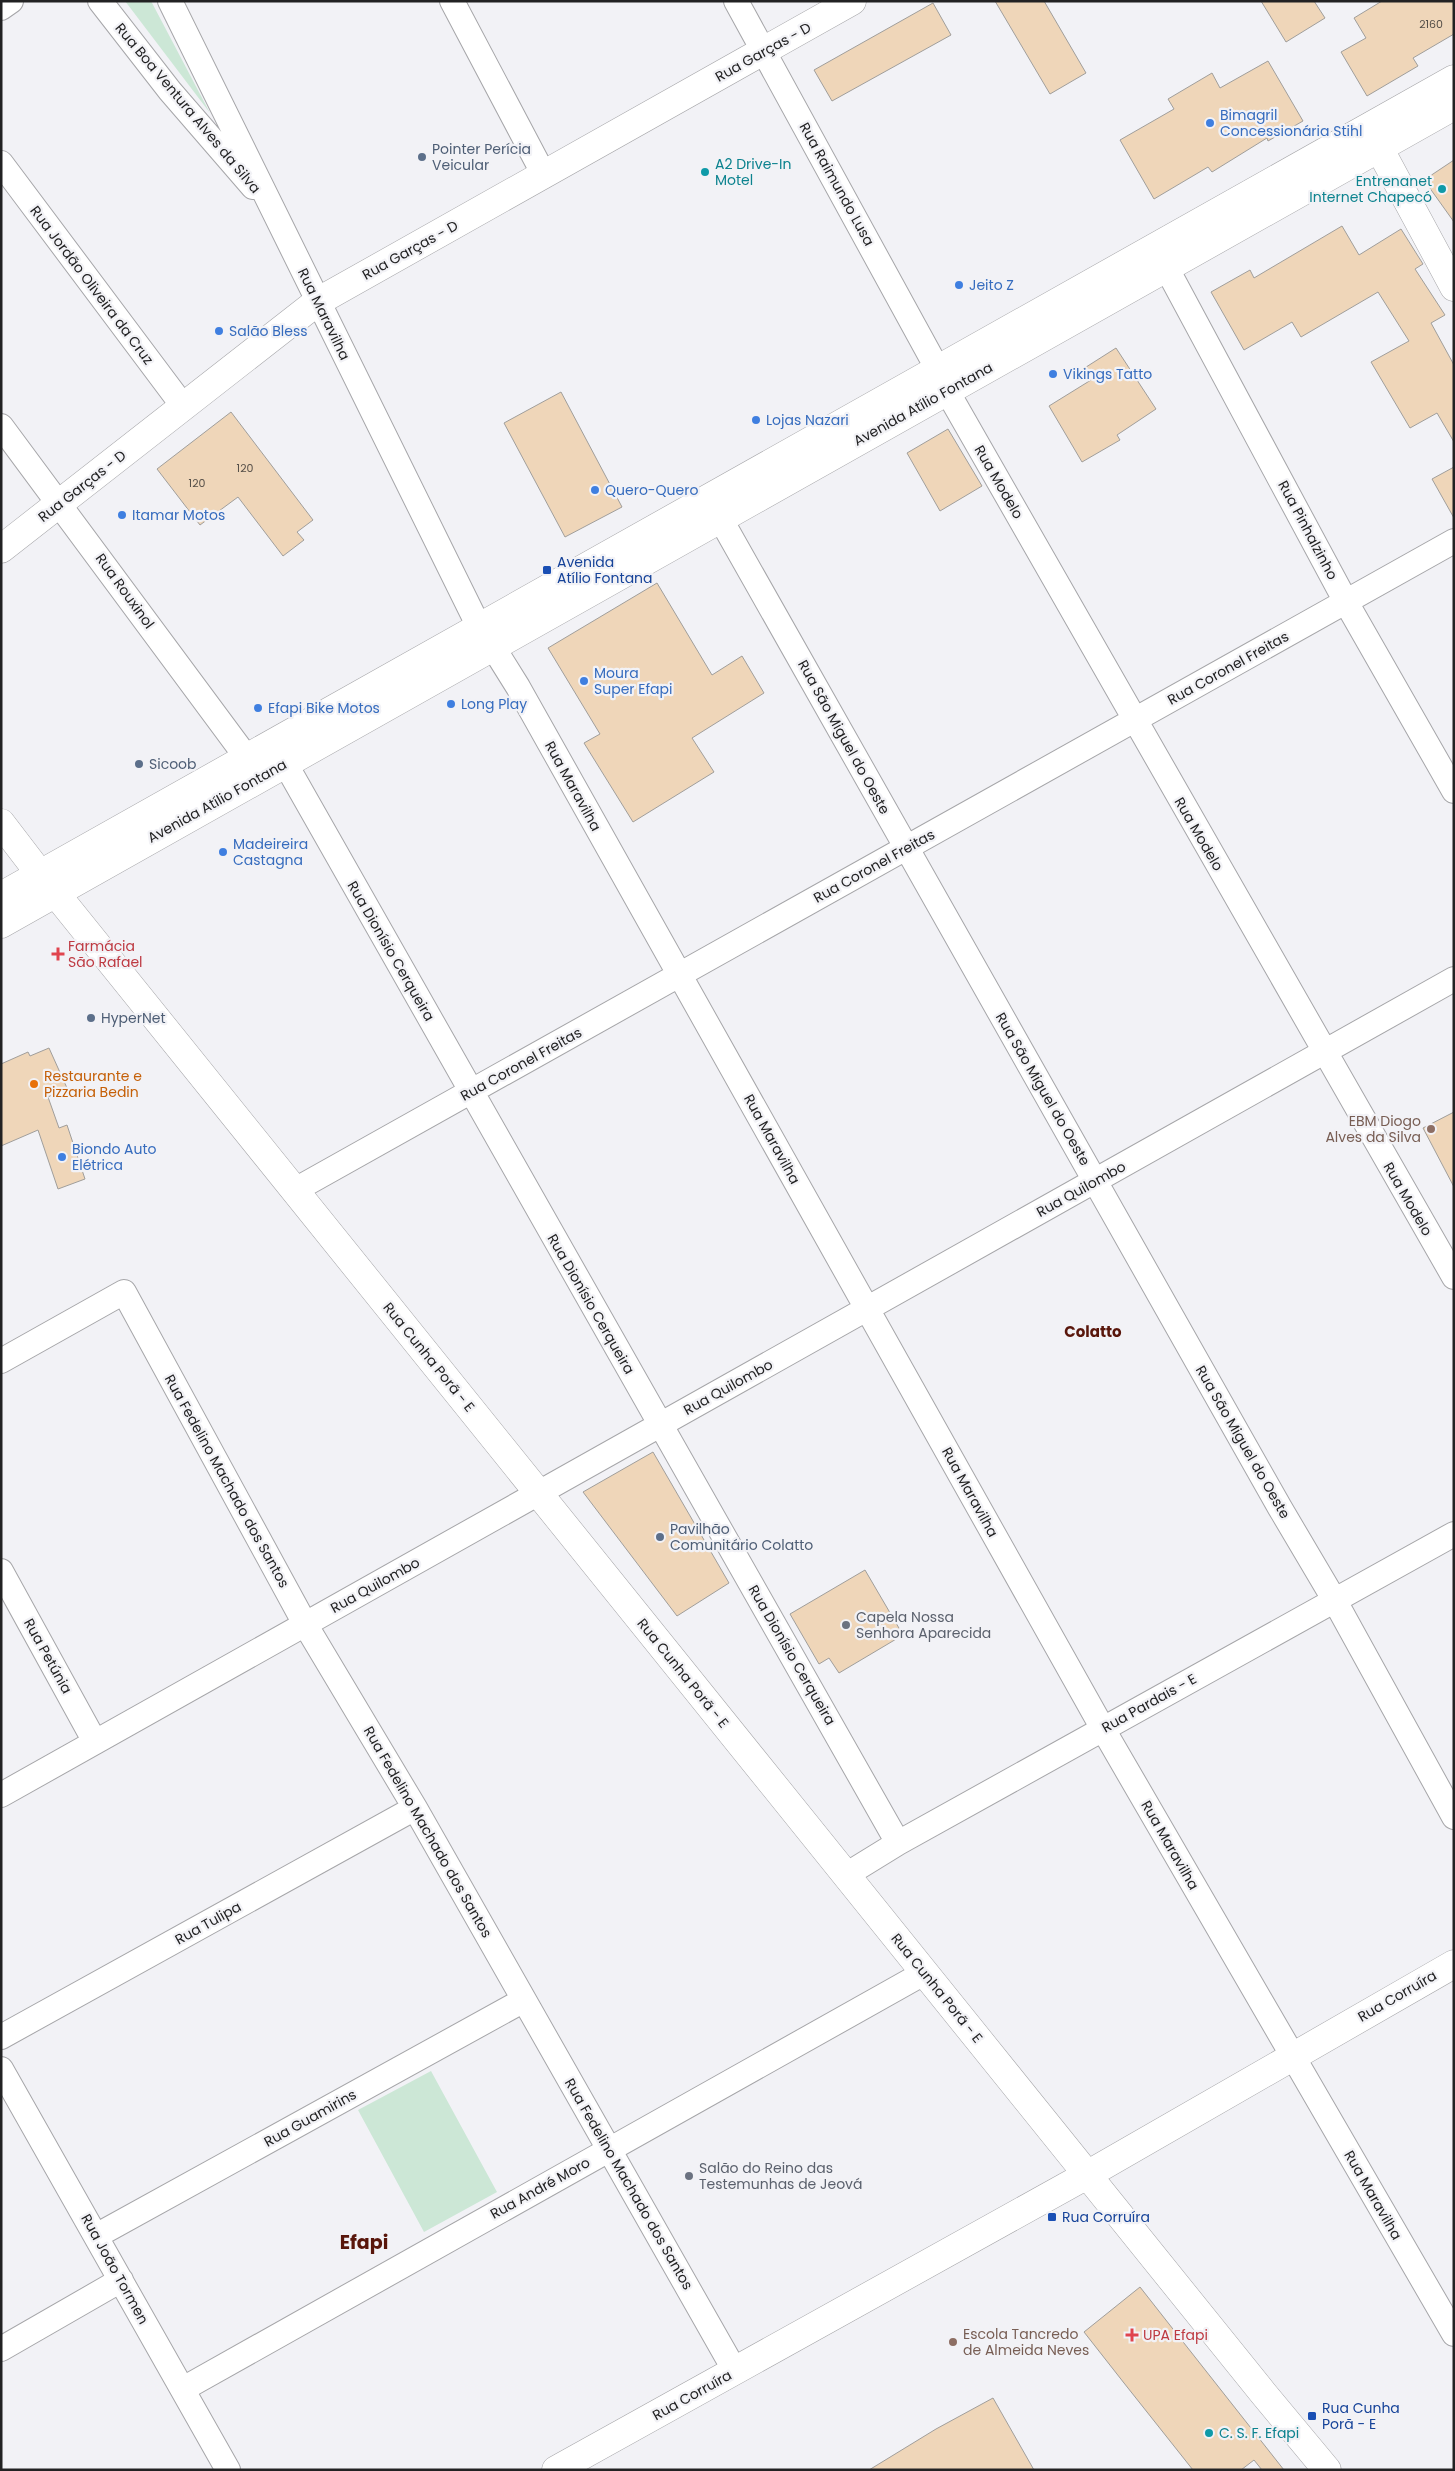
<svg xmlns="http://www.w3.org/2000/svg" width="1455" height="2471" font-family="Poppins,sans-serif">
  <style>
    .green { fill: #cce7d6 }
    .building { fill: #efd6b9; stroke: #a09e9b }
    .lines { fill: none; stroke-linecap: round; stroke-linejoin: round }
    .street-casing { stroke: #a6a6a9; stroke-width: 26 }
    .secondary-casing { stroke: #a6a6a9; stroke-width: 29 }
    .street { stroke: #fff; stroke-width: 24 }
    .secondary { stroke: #fff; stroke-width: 28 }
    .shop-dot { fill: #3f7fe0; stroke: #f2f2f6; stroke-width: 2 }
    .service-dot { fill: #5c6f8a; stroke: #f2f2f6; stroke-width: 2 }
    .culture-dot { fill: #0f9aa8; stroke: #f2f2f6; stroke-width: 2 }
    .transit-dot { fill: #1a4fb4; stroke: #f2f2f6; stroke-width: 2 }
    .health-dot { fill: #e0444e; stroke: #f2f2f6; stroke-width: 2 }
    .food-dot { fill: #e8710a; stroke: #f2f2f6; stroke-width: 2 }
    .education-dot { fill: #8d6e63; stroke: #f2f2f6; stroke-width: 2 }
    .worship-dot { fill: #6b7280; stroke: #f2f2f6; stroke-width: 2 }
    .labels { text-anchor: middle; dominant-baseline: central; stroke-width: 4.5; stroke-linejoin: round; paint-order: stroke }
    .number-label { font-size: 11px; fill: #554f48 }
    .street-label { font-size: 14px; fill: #222223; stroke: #f2f2f6 }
    .shop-label { font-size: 14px; fill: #366cbe; stroke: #f2f2f6; text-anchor: start }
    .service-label { font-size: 14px; fill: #4e5e75; stroke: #f2f2f6; text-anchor: start }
    .culture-label { font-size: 14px; fill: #0d838f; stroke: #f2f2f6; text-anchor: start }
    .transit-label { font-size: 14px; fill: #164399; stroke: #f2f2f6; text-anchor: start }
    .health-label { font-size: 14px; fill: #be3a42; stroke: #f2f2f6; text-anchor: start }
    .food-label { font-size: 14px; fill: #c56008; stroke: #f2f2f6; text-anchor: start }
    .education-label { font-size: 14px; fill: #785e54; stroke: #f2f2f6; text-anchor: end }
    .worship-label { font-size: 14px; fill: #5b616d; stroke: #f2f2f6; text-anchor: start }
    .neighbourhood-label { font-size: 15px; font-weight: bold; fill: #59160b; stroke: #f2f2f6 }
    .district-label { font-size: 19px; font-weight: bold; fill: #59160b; stroke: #f2f2f6 }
  </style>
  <rect width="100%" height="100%" fill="#f2f2f6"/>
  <path class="green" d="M125 1H151L210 113Z
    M431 2071 497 2192 424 2232 358 2110Z"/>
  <path class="building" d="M995 1H1044L1086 73 1050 94Z
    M1261 1H1314L1325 18 1286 42Z
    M1382 1H1454V34L1413 58 1418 66 1367 96 1341 52 1366 38 1354 18Z
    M933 3 951 35 832 101 814 70Z
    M1268 61 1303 121 1268 141 1267 138 1212 172 1208 167 1154 199 1120 140 1174 109 1168 99 1212 73 1220 88Z
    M1454 160V222L1424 180Z
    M1342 226 1359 255 1401 229 1423 264 1415 269 1445 315 1431 323 1454 365V442L1437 413 1410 428 1371 362 1409 341 1378 292 1301 337 1292 322 1244 350 1211 292 1250 270 1254 278Z
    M1116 348 1156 409 1117 435 1120 440 1082 462 1049 406 1091 380 1083 369Z
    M561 392 622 507 565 537 504 423Z
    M231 412 313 520 297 532 304 540 283 556 238 497 200 525 157 469Z
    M948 429 982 486 940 511 907 453Z
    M1454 467V518L1432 479Z
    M657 583 712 675 742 656 764 693 692 738 714 772 633 822 584 743 600 734 548 648Z
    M49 1048 67 1088 48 1097 59 1128 67 1125 85 1179 58 1189 38 1130 1 1146V1064L28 1052 30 1056Z
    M1454 1112V1187L1423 1128Z
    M653 1452 729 1583 677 1616 583 1492Z
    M865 1570 903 1635 839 1673 829 1658 819 1664 790 1614Z
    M1140 2287 1180 2338 1284 2470H1262L1254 2460 1241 2470H1193L1124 2383 1084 2332Z
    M993 2398 1034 2470H869L936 2429Z"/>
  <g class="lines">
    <g class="street-casing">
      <path id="street" d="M100 1 170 91 253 187
        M170 1 479 627
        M452 1 544 175
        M736 1 937 368
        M1 8 11 1
        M1 163 183 406
        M1166 267 1346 602 1454 791
        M947 391 1454 1277
        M1 426 247 758
        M720 518 1280 1508 1335 1601 1454 1817
        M493 647 518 687 1103 1729 1454 2334
        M285 763 898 1843
        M295 1190 1454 541
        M1 1361 124 1292 305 1624 415 1808 735 2371
        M1 1571 95 1742
        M1 1795 1454 979
        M846 1875 898 1843 1454 1534
        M1 2037 415 1808
        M1 2069 228 2470
        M96 2236 524 2000
        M1 2349 121 2280
        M183 2389 924 1973"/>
    </g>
    <g class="secondary-casing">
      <path id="secondary" d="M1371 133 1454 287
        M1 549 317 302 852 1
        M1 823 40 874 1263 2393 1327 2470
        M1 896 1454 79
        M1 924 1454 106
        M556 2470 1087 2175 1454 1964"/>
    </g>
    <use href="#street" class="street"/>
    <use href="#secondary" class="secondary"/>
  </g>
  <g class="shop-dot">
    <circle cx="1210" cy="123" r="5"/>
    <circle cx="959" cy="285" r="5"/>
    <circle cx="219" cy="331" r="5"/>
    <circle cx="1053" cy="374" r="5"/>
    <circle cx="756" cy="420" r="5"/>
    <circle cx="595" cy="490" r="5"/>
    <circle cx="122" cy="515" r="5"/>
    <circle cx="584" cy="681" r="5"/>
    <circle cx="451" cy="704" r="5"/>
    <circle cx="258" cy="708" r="5"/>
    <circle cx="223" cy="852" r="5"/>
    <circle cx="62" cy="1157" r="5"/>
  </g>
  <g class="service-dot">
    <circle cx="422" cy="157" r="5"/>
    <circle cx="139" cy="764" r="5"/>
    <circle cx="91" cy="1018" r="5"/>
    <circle cx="660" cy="1537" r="5"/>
  </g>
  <g class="culture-dot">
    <circle cx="705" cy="172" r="5"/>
    <circle cx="1442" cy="189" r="5"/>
    <circle cx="1209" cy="2433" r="5"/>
  </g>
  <g class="transit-dot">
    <rect x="542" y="565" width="10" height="10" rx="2.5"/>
    <rect x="1047" y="2212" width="10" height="10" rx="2.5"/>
    <rect x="1307" y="2411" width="10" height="10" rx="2.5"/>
  </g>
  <g class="health-dot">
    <path d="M55.5 946.5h5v5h5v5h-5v5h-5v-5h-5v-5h5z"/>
    <path d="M1129.5 2327.5h5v5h5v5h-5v5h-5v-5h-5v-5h5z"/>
  </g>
  <circle class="food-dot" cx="34" cy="1084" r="5"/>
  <g class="education-dot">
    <circle cx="1431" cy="1129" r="5"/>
    <circle cx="953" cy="2342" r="5"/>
  </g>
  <g class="worship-dot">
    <circle cx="846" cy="1625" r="5"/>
    <circle cx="689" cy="2176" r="5"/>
  </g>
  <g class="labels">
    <g class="number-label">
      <text x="1431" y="24">2160</text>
      <text x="245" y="468">120</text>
      <text x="197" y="483">120</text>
    </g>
    <g class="street-label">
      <text transform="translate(763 52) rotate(-29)">Rua Garças - D</text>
      <text transform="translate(188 108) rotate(50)">Rua Boa Ventura Alves da Silva</text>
      <text transform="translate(837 184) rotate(61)">Rua Raimundo Lusa</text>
      <text transform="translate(410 250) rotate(-29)">Rua Garças - D</text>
      <text transform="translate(92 285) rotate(53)">Rua Jordão Oliveira da Cruz</text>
      <text transform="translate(324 314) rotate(64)">Rua Maravilha</text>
      <text transform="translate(923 404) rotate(-29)">Avenida Atílio Fontana</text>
      <text transform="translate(999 482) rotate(60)">Rua Modelo</text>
      <text transform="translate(82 486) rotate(-38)">Rua Garças - D</text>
      <text transform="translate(1308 530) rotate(62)">Rua Pinhalzinho</text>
      <text transform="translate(125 591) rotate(54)">Rua Rouxinol</text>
      <text transform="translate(1228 668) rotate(-29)">Rua Coronel Freitas</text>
      <text transform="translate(844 737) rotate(61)">Rua São Miguel do Oeste</text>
      <text transform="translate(573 786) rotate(61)">Rua Maravilha</text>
      <text transform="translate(217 801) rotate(-29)">Avenida Atílio Fontana</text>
      <text transform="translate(1199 834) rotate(60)">Rua Modelo</text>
      <text transform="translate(874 866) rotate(-29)">Rua Coronel Freitas</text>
      <text transform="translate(391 951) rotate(60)">Rua Dionísio Cerqueira</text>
      <text transform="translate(521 1064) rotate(-29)">Rua Coronel Freitas</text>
      <text transform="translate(1043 1089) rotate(60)">Rua São Miguel do Oeste</text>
      <text transform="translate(772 1139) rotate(61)">Rua Maravilha</text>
      <text transform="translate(1081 1189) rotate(-29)">Rua Quilombo</text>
      <text transform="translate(1408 1199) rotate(60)">Rua Modelo</text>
      <text transform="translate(591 1304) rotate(60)">Rua Dionísio Cerqueira</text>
      <text transform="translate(429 1357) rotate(51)">Rua Cunha Porã - E</text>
      <text transform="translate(728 1387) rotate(-29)">Rua Quilombo</text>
      <text transform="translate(1243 1442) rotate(60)">Rua São Miguel do Oeste</text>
      <text transform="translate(227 1481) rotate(61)">Rua Fedelino Machado dos Santos</text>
      <text transform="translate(970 1492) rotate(61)">Rua Maravilha</text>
      <text transform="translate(375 1585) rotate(-29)">Rua Quilombo</text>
      <text transform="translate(792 1655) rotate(60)">Rua Dionísio Cerqueira</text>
      <text transform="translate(48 1656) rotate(61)">Rua Petúnia</text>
      <text transform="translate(683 1673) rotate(51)">Rua Cunha Porã - E</text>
      <text transform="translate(1149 1703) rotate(-29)">Rua Pardais - E</text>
      <text transform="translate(428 1832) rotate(60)">Rua Fedelino Machado dos Santos</text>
      <text transform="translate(1170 1845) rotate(60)">Rua Maravilha</text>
      <text transform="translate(208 1923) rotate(-29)">Rua Tulipa</text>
      <text transform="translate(937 1988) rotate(51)">Rua Cunha Porã - E</text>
      <text transform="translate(1397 1996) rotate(-30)">Rua Corruíra</text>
      <text transform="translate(310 2118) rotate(-29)">Rua Guamirins</text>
      <text transform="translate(629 2184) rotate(60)">Rua Fedelino Machado dos Santos</text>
      <text transform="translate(540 2188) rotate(-29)">Rua André Moro</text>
      <text transform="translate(1373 2195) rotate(60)">Rua Maravilha</text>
      <text transform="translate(115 2269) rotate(61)">Rua João Tormen</text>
      <text transform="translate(692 2395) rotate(-29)">Rua Corruíra</text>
    </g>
    <g class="shop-label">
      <text x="1220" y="115">Bimagril<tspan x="1220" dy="16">Concessionária Stihl</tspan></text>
      <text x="969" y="285">Jeito Z</text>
      <text x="229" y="331">Salão Bless</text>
      <text x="1063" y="374">Vikings Tatto</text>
      <text x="766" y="420">Lojas Nazari</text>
      <text x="605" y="490">Quero-Quero</text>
      <text x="132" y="515">Itamar Motos</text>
      <text x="594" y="673">Moura<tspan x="594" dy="16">Super Efapi</tspan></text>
      <text x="461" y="704">Long Play</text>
      <text x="268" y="708">Efapi Bike Motos</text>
      <text x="233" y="844">Madeireira<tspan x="233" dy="16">Castagna</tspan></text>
      <text x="72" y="1149">Biondo Auto<tspan x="72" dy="16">Elétrica</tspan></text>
    </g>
    <g class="service-label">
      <text x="432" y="149">Pointer Perícia<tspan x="432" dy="16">Veicular</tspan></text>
      <text x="149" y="764">Sicoob</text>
      <text x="101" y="1018">HyperNet</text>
      <text x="670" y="1529">Pavilhão<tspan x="670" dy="16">Comunitário Colatto</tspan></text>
    </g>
    <g class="culture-label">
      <text x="715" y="164">A2 Drive-In<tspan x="715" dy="16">Motel</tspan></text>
      <text x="1432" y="181" text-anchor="end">Entrenanet<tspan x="1432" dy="16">Internet Chapecó</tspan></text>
      <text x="1219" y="2433">C. S. F. Efapi</text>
    </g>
    <g class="transit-label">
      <text x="557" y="562">Avenida<tspan x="557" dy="16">Atílio Fontana</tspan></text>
      <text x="1062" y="2217">Rua Corruíra</text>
      <text x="1322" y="2408">Rua Cunha<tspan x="1322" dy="16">Porã - E</tspan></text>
    </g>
    <g class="health-label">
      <text x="68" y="946">Farmácia<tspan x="68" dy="16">São Rafael</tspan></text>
      <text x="1143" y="2335">UPA Efapi</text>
    </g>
    <g class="food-label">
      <text x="44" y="1076">Restaurante e<tspan x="44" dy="16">Pizzaria Bedin</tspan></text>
    </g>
    <g class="education-label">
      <text x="1421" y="1121">EBM Diogo<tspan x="1421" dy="16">Alves da Silva</tspan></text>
      <text x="963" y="2334" text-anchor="start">Escola Tancredo<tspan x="963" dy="16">de Almeida Neves</tspan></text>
    </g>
    <g class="worship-label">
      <text x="856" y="1617">Capela Nossa<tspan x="856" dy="16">Senhora Aparecida</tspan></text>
      <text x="699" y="2168">Salão do Reino das<tspan x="699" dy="16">Testemunhas de Jeová</tspan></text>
    </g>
    <g class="neighbourhood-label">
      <text x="1093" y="1331">Colatto</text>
    </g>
    <g class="district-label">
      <text x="364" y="2242">Efapi</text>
    </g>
  </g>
  <rect width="1455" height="2471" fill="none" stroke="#222223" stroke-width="5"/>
</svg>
